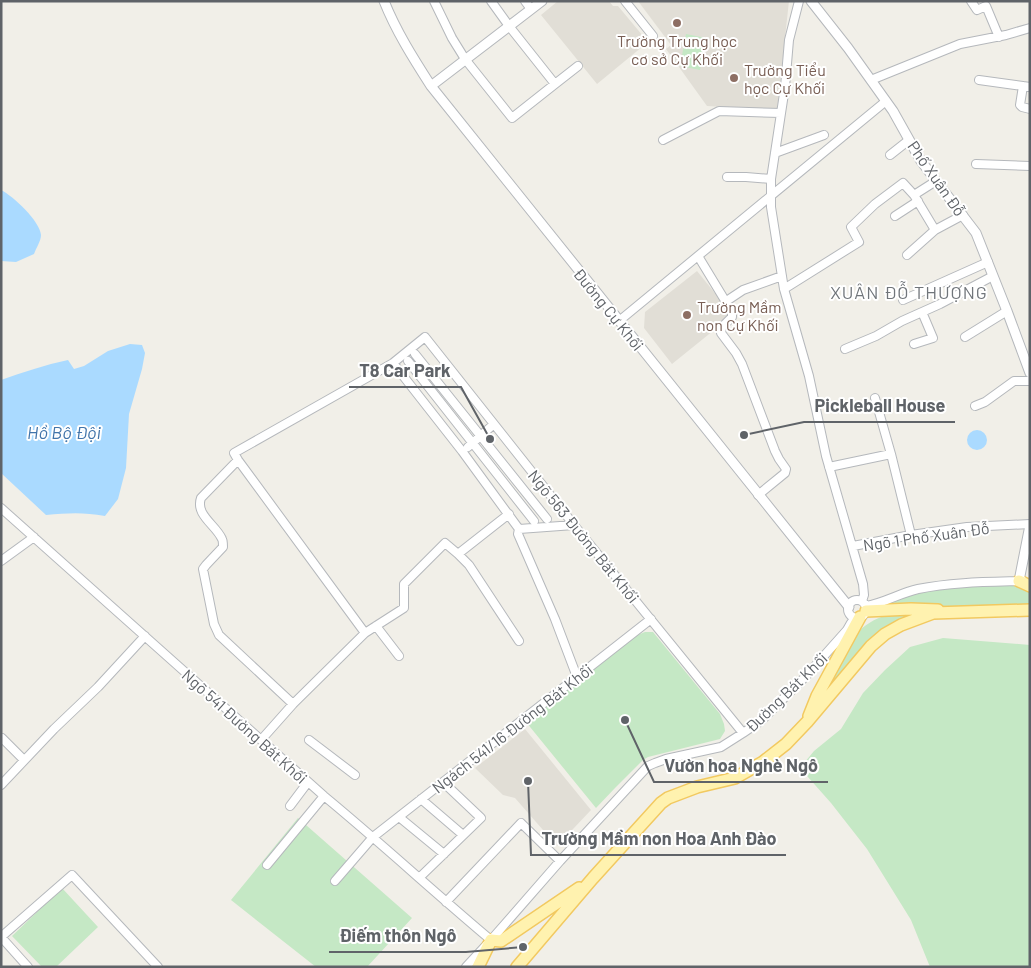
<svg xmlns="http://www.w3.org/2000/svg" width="1031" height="968" font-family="Barlow,sans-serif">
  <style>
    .education { fill: #e1ded6 }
    .green { fill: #c5e8c5 }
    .water { fill: #aadaff }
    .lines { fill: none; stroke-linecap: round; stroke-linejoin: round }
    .minor-casing { stroke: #b5b8bc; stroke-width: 10 }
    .tertiary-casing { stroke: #b5b8bc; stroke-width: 11 }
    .primary-casing { stroke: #f2c960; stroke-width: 14 }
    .minor { stroke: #fff; stroke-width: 8 }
    .tertiary { stroke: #fff; stroke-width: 9 }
    .primary { stroke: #fff2af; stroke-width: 11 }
    .education-dot { fill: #8d6e63; stroke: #fff; stroke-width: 2 }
    .labels { text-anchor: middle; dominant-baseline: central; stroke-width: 4; stroke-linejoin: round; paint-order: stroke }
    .education-label { font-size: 16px; fill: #785e54; stroke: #fff; text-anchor: start }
    .street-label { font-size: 16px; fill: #5f6368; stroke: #fff }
    .neighbourhood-label { font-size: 18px; letter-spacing: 1px; fill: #70757a; stroke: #fff }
    .water-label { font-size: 18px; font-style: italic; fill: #4174aa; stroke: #fff }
    .leader { fill: none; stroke: #5f6368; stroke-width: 2 }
    .callout-dot { fill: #5f6368; stroke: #fff; stroke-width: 2 }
    .callout-label { font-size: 18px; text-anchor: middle; font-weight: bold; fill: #5f6368; stroke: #fff; stroke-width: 4; stroke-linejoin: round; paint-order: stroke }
  </style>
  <rect width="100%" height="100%" fill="#f1efe8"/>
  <path class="education" d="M558 1H609L613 6H618L648 42 597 84 541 15Z
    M638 1H789L777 110 707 106 666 49 671 45Z
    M697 271 727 308 729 318 672 364 644 328 645 312Z
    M525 729 591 810 557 846 515 798 503 795 475 768Z"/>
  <path class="green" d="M686 34 706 38 700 70 680 66Z
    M1012 585 1020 586 1030 591V608L882 607C906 586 979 587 1012 585Z
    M928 612 905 621 820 700 857 633C864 625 875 619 884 616Z
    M645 632H653L720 714 724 724 725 731 720 739 648 757 643 760 615 788 596 808 526 722 635 636Z
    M943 638 1030 645V967H930L911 920 867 849 831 803 800 768 814 751 841 729 863 693 885 670 910 647Z
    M298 818 412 918 367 967H316L231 900Z
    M62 888 98 927 56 967H42L12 936Z"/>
  <path class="water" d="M1 190C13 196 40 221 41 235 41 241 36 248 34 254L16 262 1 261Z
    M130 344 142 345 145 353 142 369 129 414 126 468 118 499 105 516C83 512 68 513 46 515L1 473V380C23 372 45 365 68 360L74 369 84 366 108 351Z
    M967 440a10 10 0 1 1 20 0a10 10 0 1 1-20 0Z"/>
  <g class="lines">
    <g class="minor-casing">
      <path id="minor" d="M434 1 452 38 465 59 512 118 555 84
        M491 1 509 26 555 84 578 66
        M525 1 531 9
        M625 1 653 36
        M799 1 789 40 785 87 771 179V207L784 289 809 376 826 456 863 584 864 595 862 601
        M971 1 977 10 986 6 999 37
        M871 80 960 44 1006 35 1030 28
        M979 80 1030 87
        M1023 86 1020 105 1022 107 1030 109
        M663 140 719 111 781 113
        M775 153 824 135
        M890 155 909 140
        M976 164 1030 166
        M727 177H746L771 179
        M914 195 935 230
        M895 216 918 201
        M907 255 935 230 963 215
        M698 256 732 312V317L722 327 721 333 736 353 742 364 775 451 779 459 786 469 785 473 758 495
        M784 289 859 242 851 227 875 204 903 183 914 195 936 181
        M903 300 988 262
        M725 302 743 290 782 276
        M619 321 886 101
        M965 337 1007 311
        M914 344 933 338 922 312
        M845 349 876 336 902 321 940 304 993 276
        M415 354 547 519
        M408 361 534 521
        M393 363 462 451 519 529
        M875 398 891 454 911 535
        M975 406 985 402 1014 381H1030
        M468 447 494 424
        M238 460 201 498C195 515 216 525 222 539 223 540 223 545 223 547L206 565 203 569 214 624 219 635 293 704
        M829 467 891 454
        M1 508 324 796C381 843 435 893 491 940
        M519 529 518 534 555 619 577 677
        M519 529 574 525
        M853 546 911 535 967 527 1030 524
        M458 554 469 565 519 641
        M1 561 34 537
        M848 609a9 9 0 1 1 18 0a9 9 0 1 1-18 0Z
        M866 606C884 603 900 593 918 589 952 582 988 582 1023 581
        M376 626 399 656
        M365 633 238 460 234 453 393 363 425 337 574 525 743 733
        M2 738 24 760
        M261 740 293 704 365 633 404 608V584L445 543 458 554 509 514
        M309 740 355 775
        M1 785 54 729 98 687 145 636
        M421 799 463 835
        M290 806 308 782
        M399 817 444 854
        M267 865 324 796
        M419 878 481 818 443 782
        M335 881 373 837 651 619
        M446 902 521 823 560 861
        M28 967 1 937 72 875 158 967
        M466 967 491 940 560 861 648 766 655 763 666 759 721 747 743 733 762 720 806 676 847 630 851 623"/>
    </g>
    <g class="tertiary-casing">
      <path id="tertiary" d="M384 1C396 31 413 58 431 86L849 607
        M811 1 848 48 893 111 921 161 976 233 1007 311 1030 373
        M431 86 542 1
        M1019 581 1030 525"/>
    </g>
    <g class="primary-casing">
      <path id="primary" d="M1019 581 1030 586
        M866 611 911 609 938 610
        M809 716 817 696 860 617
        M478 967 491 940 501 941 579 888
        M517 967 593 878 661 803 668 798 697 787 735 778 763 762 786 744 807 722 871 646 885 634 901 625 933 613 1030 610"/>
    </g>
    <use href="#minor" class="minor"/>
    <use href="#tertiary" class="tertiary"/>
    <use href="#primary" class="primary"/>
  </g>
  <g class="education-dot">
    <circle cx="677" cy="23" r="5"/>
    <circle cx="734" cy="78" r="5"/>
    <circle cx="687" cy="315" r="5"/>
  </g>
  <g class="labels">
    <g class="education-label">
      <text x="677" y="40" text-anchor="middle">Trường Trung học<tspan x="677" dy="18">cơ sở Cự Khối</tspan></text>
      <text x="744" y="69">Trường Tiểu<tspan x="744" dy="18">học Cự Khối</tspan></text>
      <text x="697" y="306">Trường Mầm<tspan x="697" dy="18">non Cự Khối</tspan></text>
    </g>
    <g class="street-label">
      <text transform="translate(937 178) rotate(55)">Phố Xuân Đỗ</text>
      <text transform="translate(609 309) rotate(51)">Đường Cự Khối</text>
      <text transform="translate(584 536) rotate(51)">Ngõ 563 Đường Bát Khối</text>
      <text transform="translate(926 536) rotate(-8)">Ngõ 1 Phố Xuân Đỗ</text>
      <text transform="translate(786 692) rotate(-44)">Đường Bát Khối</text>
      <text transform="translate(245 726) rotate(42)">Ngõ 541 Đường Bát Khối</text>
      <text transform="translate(512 728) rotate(-38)">Ngách 541/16 Đường Bát Khối</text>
    </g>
    <g class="neighbourhood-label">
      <text x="909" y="292">XUÂN ĐỖ THƯỢNG</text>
    </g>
    <g class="water-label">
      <text x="64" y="432">Hồ Bộ Đội</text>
    </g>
  </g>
  <path class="leader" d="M490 439L461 387H349M744 435L804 422H955M625 720L654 782H828M528 781L531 855H786M523 947L466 952H329"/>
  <g class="callout-dot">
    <circle cx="490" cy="439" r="5"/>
    <circle cx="744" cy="435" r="5"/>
    <circle cx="625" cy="720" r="5"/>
    <circle cx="528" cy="781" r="5"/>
    <circle cx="523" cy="947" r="5"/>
  </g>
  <g class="callout-label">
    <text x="405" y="377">T8 Car Park</text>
    <text x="880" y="412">Pickleball House</text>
    <text x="741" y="772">Vườn hoa Nghè Ngô</text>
    <text x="659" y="845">Trường Mầm non Hoa Anh Đào</text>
    <text x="398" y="942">Điếm thôn Ngô</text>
  </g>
  <rect width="1031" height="968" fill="none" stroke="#5f6368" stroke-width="5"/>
</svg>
